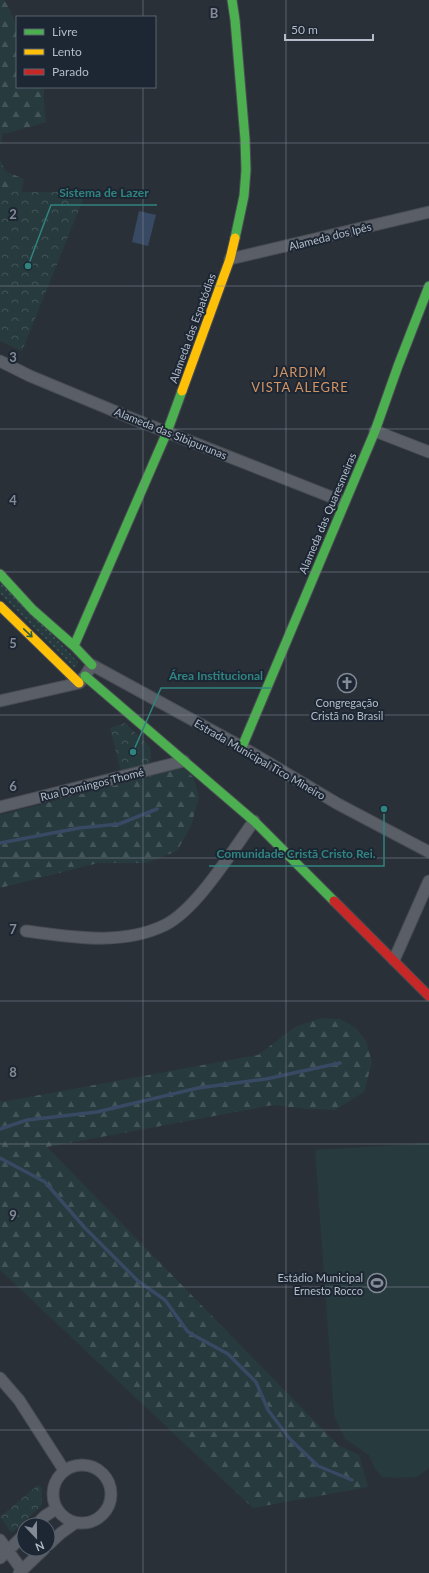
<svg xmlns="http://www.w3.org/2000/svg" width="429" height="1573" font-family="Lato,sans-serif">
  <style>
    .forest { fill: url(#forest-firs) }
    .park { fill: url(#park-crowns) }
    .garden { fill: url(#garden-dots) }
    .pitch { fill: #273a3e }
    .water { fill: #384963 }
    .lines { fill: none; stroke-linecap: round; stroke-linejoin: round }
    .stream { stroke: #384963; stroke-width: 3.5 }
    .street-casing { stroke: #484c53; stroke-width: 13 }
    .fast-casing { stroke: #484c53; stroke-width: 11 }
    .slow-casing { stroke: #484c53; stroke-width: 11 }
    .jam-casing { stroke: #484c53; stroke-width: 11 }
    .street { stroke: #5a5e66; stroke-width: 11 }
    .fast { stroke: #4caf50; stroke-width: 9 }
    .slow { stroke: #ffc107; stroke-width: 9 }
    .jam { stroke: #c62828; stroke-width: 9 }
    .oneway { stroke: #305d3f }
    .grid { fill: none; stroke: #848b96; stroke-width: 1; stroke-opacity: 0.55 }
    .labels { text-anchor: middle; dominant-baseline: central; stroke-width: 4; stroke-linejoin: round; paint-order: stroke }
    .street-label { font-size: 11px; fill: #b4bcc9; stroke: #1d2633 }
    .poi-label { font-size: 11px; fill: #b4bcc9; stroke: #1d2633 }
    .quarter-label { font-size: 13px; letter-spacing: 1px; fill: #d59563; stroke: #1d2633 }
    .grid-label { font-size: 13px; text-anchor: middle; font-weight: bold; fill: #848b96; stroke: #1d2633; stroke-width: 4; stroke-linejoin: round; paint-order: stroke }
    .leader { fill: none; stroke: #308480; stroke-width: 1.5 }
    .callout-dot { fill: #308480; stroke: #1d2633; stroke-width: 1.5 }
    .callout-label { font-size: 12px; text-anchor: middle; font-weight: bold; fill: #308480; stroke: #1d2633; stroke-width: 4; stroke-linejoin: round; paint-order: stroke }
  </style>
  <defs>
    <pattern id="forest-firs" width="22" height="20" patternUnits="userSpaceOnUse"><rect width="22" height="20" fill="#273a3e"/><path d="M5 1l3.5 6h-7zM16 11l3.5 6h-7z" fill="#445559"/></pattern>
    <pattern id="park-crowns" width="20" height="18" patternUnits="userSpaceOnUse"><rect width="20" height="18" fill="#273a3e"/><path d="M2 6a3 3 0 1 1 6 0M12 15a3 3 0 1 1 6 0" fill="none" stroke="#445559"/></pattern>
    <pattern id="garden-dots" width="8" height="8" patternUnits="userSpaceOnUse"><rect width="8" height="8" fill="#273a3e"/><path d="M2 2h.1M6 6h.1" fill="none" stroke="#445559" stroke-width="1.8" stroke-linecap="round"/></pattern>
  </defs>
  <rect width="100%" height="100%" fill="#2a3038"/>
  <path class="forest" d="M0 0H4L10 10 17 27V87H44V106L46 122 9 133H3L0 146Z
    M0 159 5 171 24 179 20 201 0 213Z
    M183 768 194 778 199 797 191 826 177 851 147 863H98L0 888V815Z
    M321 1018 340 1019 356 1028 366 1041 372 1062 364 1092 335 1110 307 1109 273 1105 47 1147 338 1445 359 1455 368 1487 253 1508 0 1270V1101L2 1102 258 1055 295 1027Z"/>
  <path class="park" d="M0 192H86L22 351 0 341Z
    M125 723 150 747 151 756 150 763 143 767 121 772 110 728Z
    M38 1485 42 1488V1505L13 1532 10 1531 0 1517Z"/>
  <path class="garden" d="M0 579 78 662 76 668 73 667 0 594Z"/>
  <path class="pitch" d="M429 1143V1468L417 1477 398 1478 382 1477 375 1469 369 1455 345 1439 334 1415 315 1150Z"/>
  <path class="water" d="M139 211 156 215 148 246 132 242Z"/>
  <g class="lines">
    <path class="stream" d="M0 843 79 828 119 824 157 809
      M0 1129 27 1120 97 1112 198 1088 266 1079 340 1063
      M0 1158 45 1182 85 1228 138 1281 165 1300 188 1332 228 1354 256 1382 268 1410 290 1439 318 1466 352 1480"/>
    <g class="street-casing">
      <path id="street" d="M230 259 429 212
        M0 361 30 376 131 418 344 502
        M375 431 429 452
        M0 701 79 683 85 676 92 665 242 747 338 804 429 852
        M0 807 184 761
        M26 931C72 937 122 946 165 925 197 909 232 851 254 821
        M394 960 429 881
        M0 1378 19 1400 64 1470
        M53 1494a29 29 0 1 1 58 0a29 29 0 1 1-58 0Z
        M36 1525 45 1516 56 1509
        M0 1540 22 1570
        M48 1545 61 1533 75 1523
        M0 1558 24 1535
        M19 1573 44 1549"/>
    </g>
    <g class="fast-casing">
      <path id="fast" d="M232 0 235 20 245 139 246 170 244 196 235 238
        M0 574 33 610 74 646 92 665
        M74 646 167 432 182 391
        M85 676 254 821 334 901
        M242 747 375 431 398 366 429 286"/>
    </g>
    <g class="slow-casing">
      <path id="slow" d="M182 391 230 259 235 238
        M0 606 79 683"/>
    </g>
    <g class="jam-casing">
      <path id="jam" d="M334 901 429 996"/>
    </g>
    <use href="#street" class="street"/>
    <use href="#fast" class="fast"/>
    <use href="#slow" class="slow"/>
    <use href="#jam" class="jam"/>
  </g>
  <defs><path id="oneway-shaft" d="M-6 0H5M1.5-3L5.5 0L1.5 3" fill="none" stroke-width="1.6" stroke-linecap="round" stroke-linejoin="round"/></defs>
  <use class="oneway" href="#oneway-shaft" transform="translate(28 633) rotate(44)"/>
  <path class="grid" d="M143 0V17M286 0V1573M143 87V1573M0 143H429M0 286H429M0 429H429M0 572H429M0 715H429M0 858H429M0 1001H429M0 1144H429M0 1287H429M0 1430H429"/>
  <defs>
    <g id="church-ring" transform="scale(1)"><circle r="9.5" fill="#1d2633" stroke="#848b96" stroke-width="1.5"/><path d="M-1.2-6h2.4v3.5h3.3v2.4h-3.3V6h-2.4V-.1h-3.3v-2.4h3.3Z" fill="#848b96"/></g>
    <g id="stadium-ring" transform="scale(1)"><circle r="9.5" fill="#1d2633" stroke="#848b96" stroke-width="1.5"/><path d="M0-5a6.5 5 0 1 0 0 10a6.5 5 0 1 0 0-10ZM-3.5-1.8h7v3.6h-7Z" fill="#848b96"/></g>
  </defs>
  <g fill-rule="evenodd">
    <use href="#church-ring" x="347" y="683"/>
    <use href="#stadium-ring" x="377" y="1283"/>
  </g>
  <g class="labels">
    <g class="street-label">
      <text transform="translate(330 236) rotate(-14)">Alameda dos Ipês</text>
      <text transform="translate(192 328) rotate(-70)">Alameda das Espatódias</text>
      <text transform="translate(171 433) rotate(22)">Alameda das Sibipurunas</text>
      <text transform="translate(327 513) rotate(-67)">Alameda das Quaresmeiras</text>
      <text transform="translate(260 759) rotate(30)">Estrada Municipal Tico Mineiro</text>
      <text transform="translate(92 784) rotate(-14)">Rua Domingos Thomé</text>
    </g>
    <g class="poi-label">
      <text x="347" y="702">Congregação<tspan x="347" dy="13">Cristã no Brasil</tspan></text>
      <text x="363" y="1277" text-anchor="end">Estádio Municipal<tspan x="363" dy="13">Ernesto Rocco</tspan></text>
    </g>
    <g class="quarter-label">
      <text x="300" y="372">JARDIM<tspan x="300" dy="15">VISTA ALEGRE</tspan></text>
    </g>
  </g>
  <g class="grid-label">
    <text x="214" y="18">B</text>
    <text x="13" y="219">2</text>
    <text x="13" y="362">3</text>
    <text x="13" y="505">4</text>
    <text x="13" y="648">5</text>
    <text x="13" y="791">6</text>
    <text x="13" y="934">7</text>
    <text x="13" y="1077">8</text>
    <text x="13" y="1220">9</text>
  </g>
  <path class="leader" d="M28 266L51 205H157M133 752L161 688H271M384 809L384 866H209"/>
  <g class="callout-dot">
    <circle cx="28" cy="266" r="4"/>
    <circle cx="133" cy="752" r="4"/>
    <circle cx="384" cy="809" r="4"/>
  </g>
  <g class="callout-label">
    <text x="104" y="197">Sistema de Lazer</text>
    <text x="216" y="680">Área Institucional</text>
    <text x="296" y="858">Comunidade Cristã Cristo Rei.</text>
  </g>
  <rect x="16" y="16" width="140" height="72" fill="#1d2633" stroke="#59626f"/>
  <rect x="24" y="29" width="20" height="6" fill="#4caf50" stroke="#59626f"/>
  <text x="52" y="36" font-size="12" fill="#b4bcc9">Livre</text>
  <rect x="24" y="49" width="20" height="6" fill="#ffc107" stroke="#59626f"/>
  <text x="52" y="56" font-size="12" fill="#b4bcc9">Lento</text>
  <rect x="24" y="69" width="20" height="6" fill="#c62828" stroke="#59626f"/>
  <text x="52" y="76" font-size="12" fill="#b4bcc9">Parado</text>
  <g transform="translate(36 1537) rotate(158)"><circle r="19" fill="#1d2633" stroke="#59626f"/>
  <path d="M0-3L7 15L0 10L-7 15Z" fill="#848b96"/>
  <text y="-6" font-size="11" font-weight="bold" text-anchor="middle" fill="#b4bcc9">N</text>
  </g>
  <path d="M285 34v6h88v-6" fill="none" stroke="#b4bcc9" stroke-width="2"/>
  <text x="291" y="34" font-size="12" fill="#b4bcc9" stroke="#1d2633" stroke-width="3" paint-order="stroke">50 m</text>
</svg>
